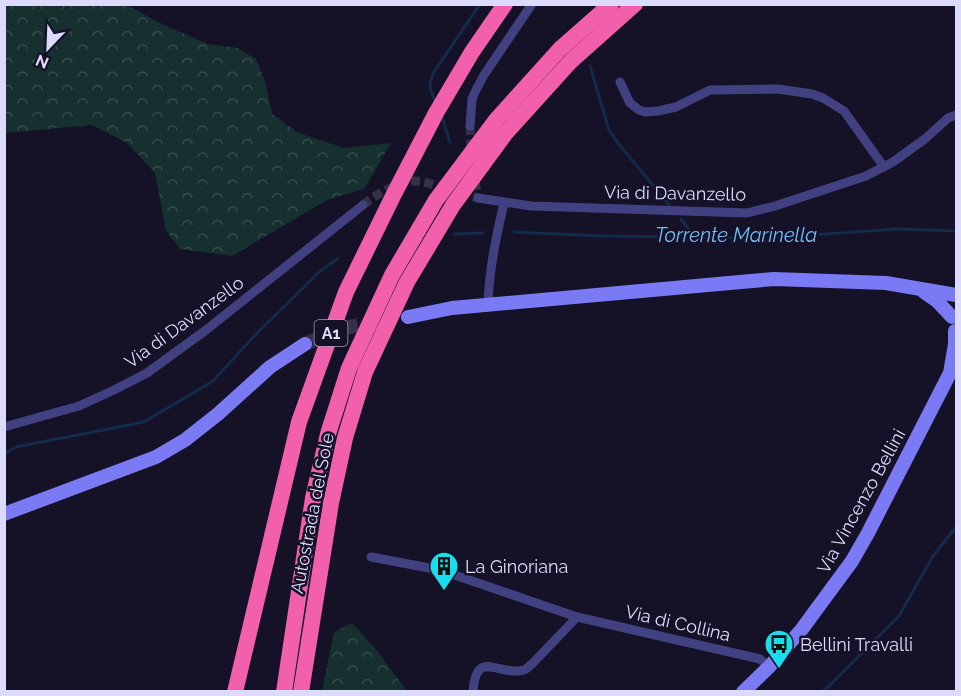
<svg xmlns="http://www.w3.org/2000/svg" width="961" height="696" font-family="Raleway,sans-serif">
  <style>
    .forest { fill: url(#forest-crowns) }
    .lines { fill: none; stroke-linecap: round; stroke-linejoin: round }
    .stream { stroke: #132a4a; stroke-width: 3 }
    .street-tunnel { stroke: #333047; stroke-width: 9; stroke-dasharray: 9 4.5; stroke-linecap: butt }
    .secondary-tunnel { stroke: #333047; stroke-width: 14; stroke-dasharray: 14 7; stroke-linecap: butt }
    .street { stroke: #414182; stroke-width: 9 }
    .secondary { stroke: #7a7bf4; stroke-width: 14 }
    .highway { stroke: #f260ab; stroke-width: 16 }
    .labels { text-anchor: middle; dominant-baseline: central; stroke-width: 5; stroke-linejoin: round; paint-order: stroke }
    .shield { fill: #151227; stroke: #a19fbc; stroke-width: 1.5 }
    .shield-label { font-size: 16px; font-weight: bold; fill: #dddbfc }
    .street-label { font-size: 18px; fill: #dddbfc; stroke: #151227 }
    .poi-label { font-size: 18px; fill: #dddbfc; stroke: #151227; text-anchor: start }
    .water-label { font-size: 20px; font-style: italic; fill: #72bbf3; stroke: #151227 }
  </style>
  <defs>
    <pattern id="forest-crowns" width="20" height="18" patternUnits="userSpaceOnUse" patternTransform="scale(1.5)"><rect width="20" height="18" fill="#15302e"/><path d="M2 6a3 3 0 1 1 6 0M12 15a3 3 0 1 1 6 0" fill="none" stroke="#374d4d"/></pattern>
  </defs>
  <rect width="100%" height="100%" fill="#151227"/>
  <path class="forest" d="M126 5 164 25 208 44 238 48 256 59 266 84 272 114 297 132 343 148 391 143 364 189 329 199 232 256 180 249 166 231 155 173 127 143 92 125 5 133V5Z
    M352 623 378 652 407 691H322L334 632Z"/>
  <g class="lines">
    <path class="stream" d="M590 66 609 130 618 143 669 205
      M436 103C430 89 427 86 434 72L480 4
      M442 117 450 142
      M681 219 694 236
      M514 232 601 236 769 238 897 229 956 231
      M454 234 483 233
      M4 454 16 447 144 422 213 381 256 334 319 272 337 259
      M821 692 828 687 899 616 933 556 956 527"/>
    <path class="street-tunnel" d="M470 126 471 150
      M460 193 478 198 474 176
      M363 205C377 194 397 182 415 181 426 181 437 186 447 189"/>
    <path class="secondary-tunnel" d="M305 344 344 328 376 322"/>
    <path class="street" d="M620 82 630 103 639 110 645 112 658 111 676 107 710 90 778 89 812 94 823 98 844 111 884 167
      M470 126 472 99 476 90 484 75 532 4
      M478 198 531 206 747 213 775 206 866 176 893 162 926 138 948 118 956 115
      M488 305C489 270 496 237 504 203
      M4 427 79 406 114 390 147 373 206 330 363 205
      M371 557 440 570 577 617 760 659 769 667
      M473 692C476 647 499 677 524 670 527 669 529 666 532 664L577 617"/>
    <path class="secondary" d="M924 292 937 301 952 317
      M408 317 452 308 774 279 886 283 956 295
      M4 514 156 457 185 440 218 414 270 367 305 344
      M743 692 769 667 802 629 852 561 868 533 950 373 955 344V331"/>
    <path class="highway" d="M235 692 299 422 346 292 394 194 436 113 472 52 505 4
      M284 692 313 498 328 434 349 368 392 275 436 200 496 120 560 49 611 4
      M301 692 331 503 345 438 365 372 407 282 453 205 505 134 571 61 635 4"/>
  </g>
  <defs>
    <g id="building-pin" transform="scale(1.5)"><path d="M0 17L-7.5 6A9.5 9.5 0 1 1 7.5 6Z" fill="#17ddec" stroke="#151227"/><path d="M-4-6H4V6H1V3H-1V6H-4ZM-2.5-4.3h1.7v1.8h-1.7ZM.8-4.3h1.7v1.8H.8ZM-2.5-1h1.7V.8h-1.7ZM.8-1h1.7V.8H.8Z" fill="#111"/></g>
    <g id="bus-pin" transform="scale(1.5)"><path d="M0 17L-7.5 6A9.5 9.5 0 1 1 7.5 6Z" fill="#17ddec" stroke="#151227"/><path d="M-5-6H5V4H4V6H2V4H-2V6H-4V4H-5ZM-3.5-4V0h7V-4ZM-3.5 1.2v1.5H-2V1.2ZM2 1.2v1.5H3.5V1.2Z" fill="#111"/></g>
  </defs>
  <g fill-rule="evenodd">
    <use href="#building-pin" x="444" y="566"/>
    <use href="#bus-pin" x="779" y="644"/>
  </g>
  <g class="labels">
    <rect class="shield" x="314.5" y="320" width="33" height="26" rx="4.5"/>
    <g class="shield-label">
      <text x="331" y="333">A1</text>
    </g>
    <g class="street-label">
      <text transform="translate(675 193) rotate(1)">Via di Davanzello</text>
      <text transform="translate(184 322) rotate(-36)">Via di Davanzello</text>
      <text transform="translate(861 501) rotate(-61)">Via Vincenzo Bellini</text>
      <text transform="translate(312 513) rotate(-79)">Autostrada del Sole</text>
      <text transform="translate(678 623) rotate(13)">Via di Collina</text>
    </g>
    <g class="poi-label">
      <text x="465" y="566">La Ginoriana</text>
      <text x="800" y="644">Bellini Travalli</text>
    </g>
    <g class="water-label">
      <text x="736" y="235">Torrente Marinella</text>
    </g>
  </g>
  <rect width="961" height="696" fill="none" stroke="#dddbfc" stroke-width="12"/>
  <g transform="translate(48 48) rotate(203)" stroke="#151227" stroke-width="4.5" paint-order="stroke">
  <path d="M0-4.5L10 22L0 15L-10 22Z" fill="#dddbfc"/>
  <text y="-9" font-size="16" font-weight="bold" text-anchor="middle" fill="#dddbfc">N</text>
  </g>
</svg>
